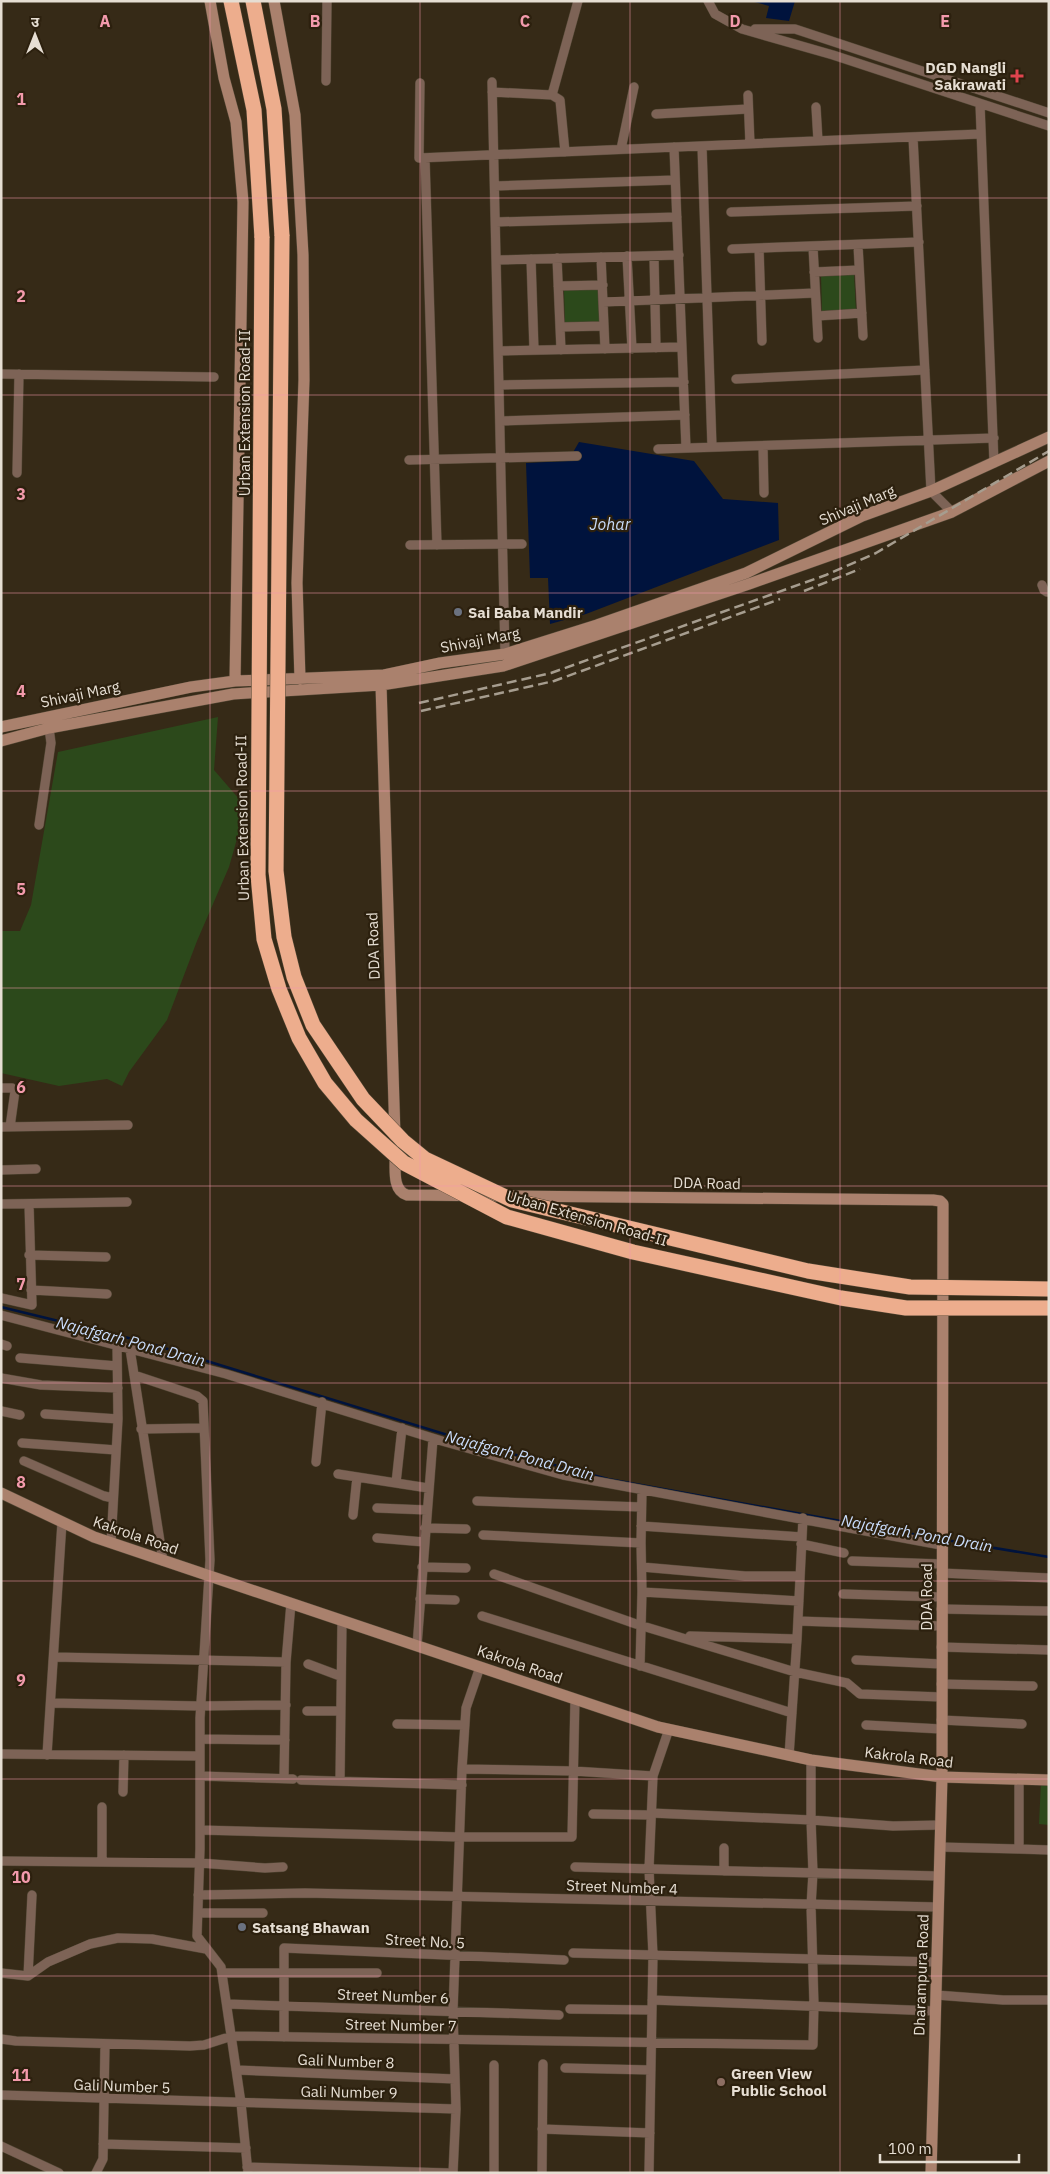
<svg xmlns="http://www.w3.org/2000/svg" width="1050" height="2174" font-family="'IBM Plex Sans','Noto Sans Devanagari',sans-serif">
  <style>
    .green { fill: #2c491b }
    .water { fill: #00133d }
    .lines { fill: none; stroke-linecap: round; stroke-linejoin: round }
    .stream { stroke: #00133d; stroke-width: 2.5 }
    .street-casing { stroke: #524735; stroke-width: 10 }
    .secondary-casing { stroke: #524735; stroke-width: 12 }
    .highway-casing { stroke: #524735; stroke-width: 16 }
    .street { stroke: #7d6356; stroke-width: 9 }
    .secondary { stroke: #aa816d; stroke-width: 11 }
    .highway { stroke: #edad8d; stroke-width: 15 }
    .rail { stroke: #a69d8f; stroke-width: 2.5; stroke-dasharray: 10 5; stroke-linecap: butt }
    .highway-bridge-casing { stroke: #524735; stroke-width: 16; stroke-linecap: butt }
    .highway-bridge { stroke: #edad8d; stroke-width: 15 }
    .grid { fill: none; stroke: #f39aac; stroke-width: 1; stroke-opacity: 0.55 }
    .health-dot { fill: #e0444e; stroke: #2c200e; stroke-width: 2 }
    .worship-dot { fill: #6b7280; stroke: #2c200e; stroke-width: 2 }
    .education-dot { fill: #8d6e63; stroke: #2c200e; stroke-width: 2 }
    .labels { text-anchor: middle; dominant-baseline: central; stroke-width: 4.5; stroke-linejoin: round; paint-order: stroke }
    .poi-label { font-size: 15px; font-weight: bold; fill: #e6ded3; stroke: #2c200e; text-anchor: start }
    .street-label { font-size: 15px; fill: #e6ded3; stroke: #2c200e }
    .water-label { font-size: 16px; font-style: italic; fill: #c9dcfb; stroke: #2c200e }
    .grid-label { font-size: 16px; text-anchor: middle; font-weight: bold; fill: #f39aac; stroke: #2c200e; stroke-width: 4.5; stroke-linejoin: round; paint-order: stroke }
  </style>
  <rect width="100%" height="100%" fill="#362a17"/>
  <path class="green" d="M854 274 856 311 822 312 821 276Z
    M600 287 602 324 565 326 564 289Z
    M218 717 214 770 246 807 229 867 197 941 167 1020 129 1072 122 1086 107 1079 59 1086 1 1073V931H20L31 905 58 752Z
    M1041 1782H1049V1825L1039 1824Z"/>
  <path class="water" d="M751 1H795L789 21 766 18 769 6Z
    M579 442 694 461 723 499 778 503 779 540 586 614 550 624 548 578H530L526 463 568 461Z"/>
  <g class="lines">
    <path class="stream" d="M1 1307 145 1342 490 1448 608 1479 940 1539
      M946 1540 1049 1557"/>
    <g class="street-casing">
      <path id="street" d="M708 1 715 14 742 29 833 55 1049 126
        M755 29H795L1049 113
        M326 81 327 1
        M492 82 505 654
        M420 83 419 158 980 134
        M492 92 552 95 560 100 565 152
        M552 95 578 1
        M748 95 750 144
        M980 104 994 463
        M816 107 818 141
        M656 114 748 109
        M913 137 931 491 952 512
        M702 146 712 447
        M674 147 686 448
        M621 149 634 87
        M425 158 437 545
        M495 186 675 180
        M731 212 917 206
        M496 222 677 217
        M858 245 863 336
        M813 247 818 338
        M759 248 762 341
        M732 249 919 242
        M627 256 632 349
        M654 256 656 348
        M601 257 605 349
        M557 258 561 350
        M531 259 534 350
        M497 260 679 255
        M814 272 859 270
        M558 286 603 285
        M603 302 815 293
        M817 316 862 313
        M560 327 604 326
        M499 351 682 347
        M1 374 214 377
        M736 379 925 370
        M500 385 684 382
        M501 421 685 415
        M763 446 764 493
        M658 449 994 438
        M409 460 577 456
        M17 473 19 374
        M410 545 522 544
        M1042 585 1044 590 1047 592
        M39 825 51 743 49 728
        M1 1088H12L15 1091 10 1127
        M1 1127 128 1125
        M1 1170 36 1169
        M1 1204 127 1202
        M29 1255 106 1257
        M31 1290 107 1294
        M1 1298 32 1305 29 1204
        M1 1315 226 1374 442 1441 563 1475 941 1545
        M1 1344 7 1346
        M130 1349 163 1561
        M20 1358 117 1366
        M134 1375 197 1396 203 1401 210 1560 200 1718V1849L197 1936 221 1967 241 2103 248 2173
        M1 1378 41 1385 118 1388
        M1 1411 20 1415
        M45 1414 118 1419
        M141 1429 204 1428
        M22 1443 116 1450
        M24 1461 104 1496 113 1498
        M316 1462 322 1402
        M338 1474 428 1488
        M396 1483 402 1428
        M477 1501 641 1507
        M377 1508 427 1510
        M353 1515 357 1477
        M641 1526 802 1537
        M425 1528 466 1529
        M483 1535 641 1543 642 1592 799 1601
        M377 1538 424 1542
        M111 1543 118 1419 117 1345
        M641 1543 642 1491
        M801 1544 844 1553
        M852 1561 941 1564
        M422 1567 466 1568
        M642 1567 745 1576H800
        M941 1573 1049 1578
        M494 1574 636 1624 795 1672 847 1683 860 1694 941 1697
        M843 1594 941 1597
        M420 1599 455 1600
        M941 1609 1049 1611
        M482 1616 792 1713
        M798 1621 941 1626
        M690 1636 797 1639
        M417 1646 433 1439
        M941 1647 1049 1650
        M54 1657 286 1662
        M856 1660 941 1664
        M308 1664 340 1676
        M640 1666 642 1592
        M941 1684 1033 1686
        M51 1703 200 1706 286 1705
        M307 1711H340
        M941 1720 1022 1724
        M397 1724 465 1725
        M866 1725 941 1729
        M200 1739 285 1740
        M1 1754 200 1756
        M47 1755 62 1522
        M789 1756 797 1639 803 1518
        M811 1760V1820L893 1826 940 1825
        M462 1769 573 1771 653 1776 669 1729
        M200 1776 293 1779
        M284 1778 286 1662 291 1603
        M1019 1779V1849L1049 1850
        M301 1780 462 1785
        M340 1781 342 1621
        M123 1792 124 1755
        M102 1807V1862
        M593 1814 651 1815
        M200 1830 460 1837H572L575 1699
        M940 1847 1019 1849
        M1 1861 200 1863 265 1868 283 1867
        M575 1867 939 1876
        M724 1871V1848
        M198 1895 305 1893 938 1907
        M198 1913H263
        M573 1953 937 1962
        M1 1973 28 1976 48 1962 90 1944 118 1938 152 1939 206 1949
        M222 1973H377
        M28 1976 32 1895
        M936 1995 1003 2000H1049
        M652 2000 935 2011
        M227 2004 559 2015
        M570 2009 652 2010
        M284 2037V1948L564 1960
        M1 2039 16 2041 190 2046 204 2045 232 2036 813 2045 814 2005 811 1906 813 1873 811 1820 651 1813
        M494 2065V2173
        M565 2068 651 2070
        M236 2070 455 2079
        M1 2095 456 2109
        M542 2129 650 2133
        M103 2144 246 2148
        M1 2146 59 2173
        M247 2167 450 2173
        M96 2173 103 2159 105 2044
        M453 2173 456 2109 453 2011 462 1769 466 1708 480 1667
        M542 2173 543 2064
        M649 2173 653 1955 649 1869 653 1776"/>
    </g>
    <g class="secondary-casing">
      <path id="secondary" d="M210 1 224 78 236 122 243 202 235 681
        M274 1 295 115 303 255 304 380 297 583 300 679
        M381 685 395 1136
        M1 727 191 687 235 681 384 675 440 663 505 654 597 625 746 573 862 516 931 491 1049 437
        M1 741 49 728 233 694 381 685 503 666 749 584 952 512 1049 461
        M395 1152C396 1166 391 1190 407 1195L933 1200 940 1201 943 1204 942 1777 931 2173
        M1 1493 94 1537 658 1727 811 1760 942 1777 1049 1780"/>
    </g>
    <g class="highway-casing">
      <path id="highway" d="M231 1 254 110 262 238
        M253 1 274 109 282 236"/>
    </g>
    <use href="#street" class="street"/>
    <use href="#secondary" class="secondary"/>
    <use href="#highway" class="highway"/>
    <path class="rail" d="M804 591 860 569
      M419 703 551 673 826 575 876 553 1049 451
      M421 711 554 681 780 599"/>
    <g class="highway-bridge-casing">
      <path id="highway-bridge" d="M282 236 276 871 284 937 294 977 313 1025 363 1099 403 1141 425 1159 512 1200 808 1271 910 1287 1049 1289
        M262 238 258 875 264 939 279 989 299 1038 325 1083 356 1120 404 1163 507 1217 633 1252 841 1298 906 1308H1049"/>
    </g>
    <use href="#highway-bridge" class="highway-bridge"/>
  </g>
  <path class="grid" d="M210 1V2173M420 1V2173M630 1V2173M840 1V2173M1 198H1049M1 395H1049M1 593H1049M1 791H1049M1 988H1049M1 1186H1049M1 1383H1049M1 1581H1049M1 1779H1049M1 1976H1049"/>
  <path class="health-dot" d="M1014.5 68.5h5v5h5v5h-5v5h-5v-5h-5v-5h5z"/>
  <g class="worship-dot">
    <circle cx="458" cy="612" r="5"/>
    <circle cx="242" cy="1927" r="5"/>
  </g>
  <circle class="education-dot" cx="721" cy="2082" r="5"/>
  <g class="labels">
    <g class="poi-label">
      <text x="1006" y="67" text-anchor="end">DGD Nangli<tspan x="1006" dy="17">Sakrawati</tspan></text>
      <text x="468" y="612">Sai Baba Mandir</text>
      <text x="252" y="1927">Satsang Bhawan</text>
      <text x="731" y="2073">Green View<tspan x="731" dy="17">Public School</tspan></text>
    </g>
    <g class="street-label">
      <text transform="translate(244 413) rotate(-90)">Urban Extension Road-II</text>
      <text transform="translate(857 505) rotate(-23)">Shivaji Marg</text>
      <text transform="translate(480 640) rotate(-11)">Shivaji Marg</text>
      <text transform="translate(80 694) rotate(-12)">Shivaji Marg</text>
      <text transform="translate(242 818) rotate(-91)">Urban Extension Road-II</text>
      <text transform="translate(373 946) rotate(-92)">DDA Road</text>
      <text transform="translate(707 1183) rotate(1)">DDA Road</text>
      <text transform="translate(587 1218) rotate(16)">Urban Extension Road-II</text>
      <text transform="translate(136 1535) rotate(19)">Kakrola Road</text>
      <text transform="translate(926 1597) rotate(-90)">DDA Road</text>
      <text transform="translate(520 1664) rotate(19)">Kakrola Road</text>
      <text transform="translate(909 1757) rotate(7)">Kakrola Road</text>
      <text transform="translate(622 1887) rotate(2)">Street Number 4</text>
      <text transform="translate(425 1941) rotate(3)">Street No. 5</text>
      <text transform="translate(921 1975) rotate(-88)">Dharampura Road</text>
      <text transform="translate(393 1996) rotate(2)">Street Number 6</text>
      <text transform="translate(401 2025) rotate(1)">Street Number 7</text>
      <text transform="translate(346 2061) rotate(2)">Gali Number 8</text>
      <text transform="translate(122 2086) rotate(2)">Gali Number 5</text>
      <text transform="translate(349 2092) rotate(1)">Gali Number 9</text>
    </g>
    <g class="water-label">
      <text x="610" y="524">Johar</text>
      <text transform="translate(131 1341) rotate(15)">Najafgarh Pond Drain</text>
      <text transform="translate(520 1455) rotate(15)">Najafgarh Pond Drain</text>
      <text transform="translate(917 1533) rotate(10)">Najafgarh Pond Drain</text>
    </g>
  </g>
  <g class="grid-label">
    <text x="105" y="27">A</text>
    <text x="315" y="27">B</text>
    <text x="525" y="27">C</text>
    <text x="735" y="27">D</text>
    <text x="945" y="27">E</text>
    <text x="21" y="105">1</text>
    <text x="21" y="302">2</text>
    <text x="21" y="500">3</text>
    <text x="21" y="697">4</text>
    <text x="21" y="895">5</text>
    <text x="21" y="1093">6</text>
    <text x="21" y="1290">7</text>
    <text x="21" y="1488">8</text>
    <text x="21" y="1686">9</text>
    <text x="21" y="1883">10</text>
    <text x="21" y="2081">11</text>
  </g>
  <rect width="1050" height="2174" fill="none" stroke="#e6ded3" stroke-width="5"/>
  <g transform="translate(35 35)" stroke="#2c200e" stroke-width="4" paint-order="stroke">
  <path d="M0-4L9 19L0 12L-9 19Z" fill="#e6ded3"/>
  <text y="-8" font-size="14" font-weight="bold" text-anchor="middle" fill="#e6ded3">उ</text>
  </g>
  <path d="M880 2154v8h139v-8" fill="none" stroke="#e6ded3" stroke-width="2.5"/>
  <text x="888" y="2154" font-size="15" fill="#e6ded3" stroke="#2c200e" stroke-width="4" paint-order="stroke">100 m</text>
</svg>
